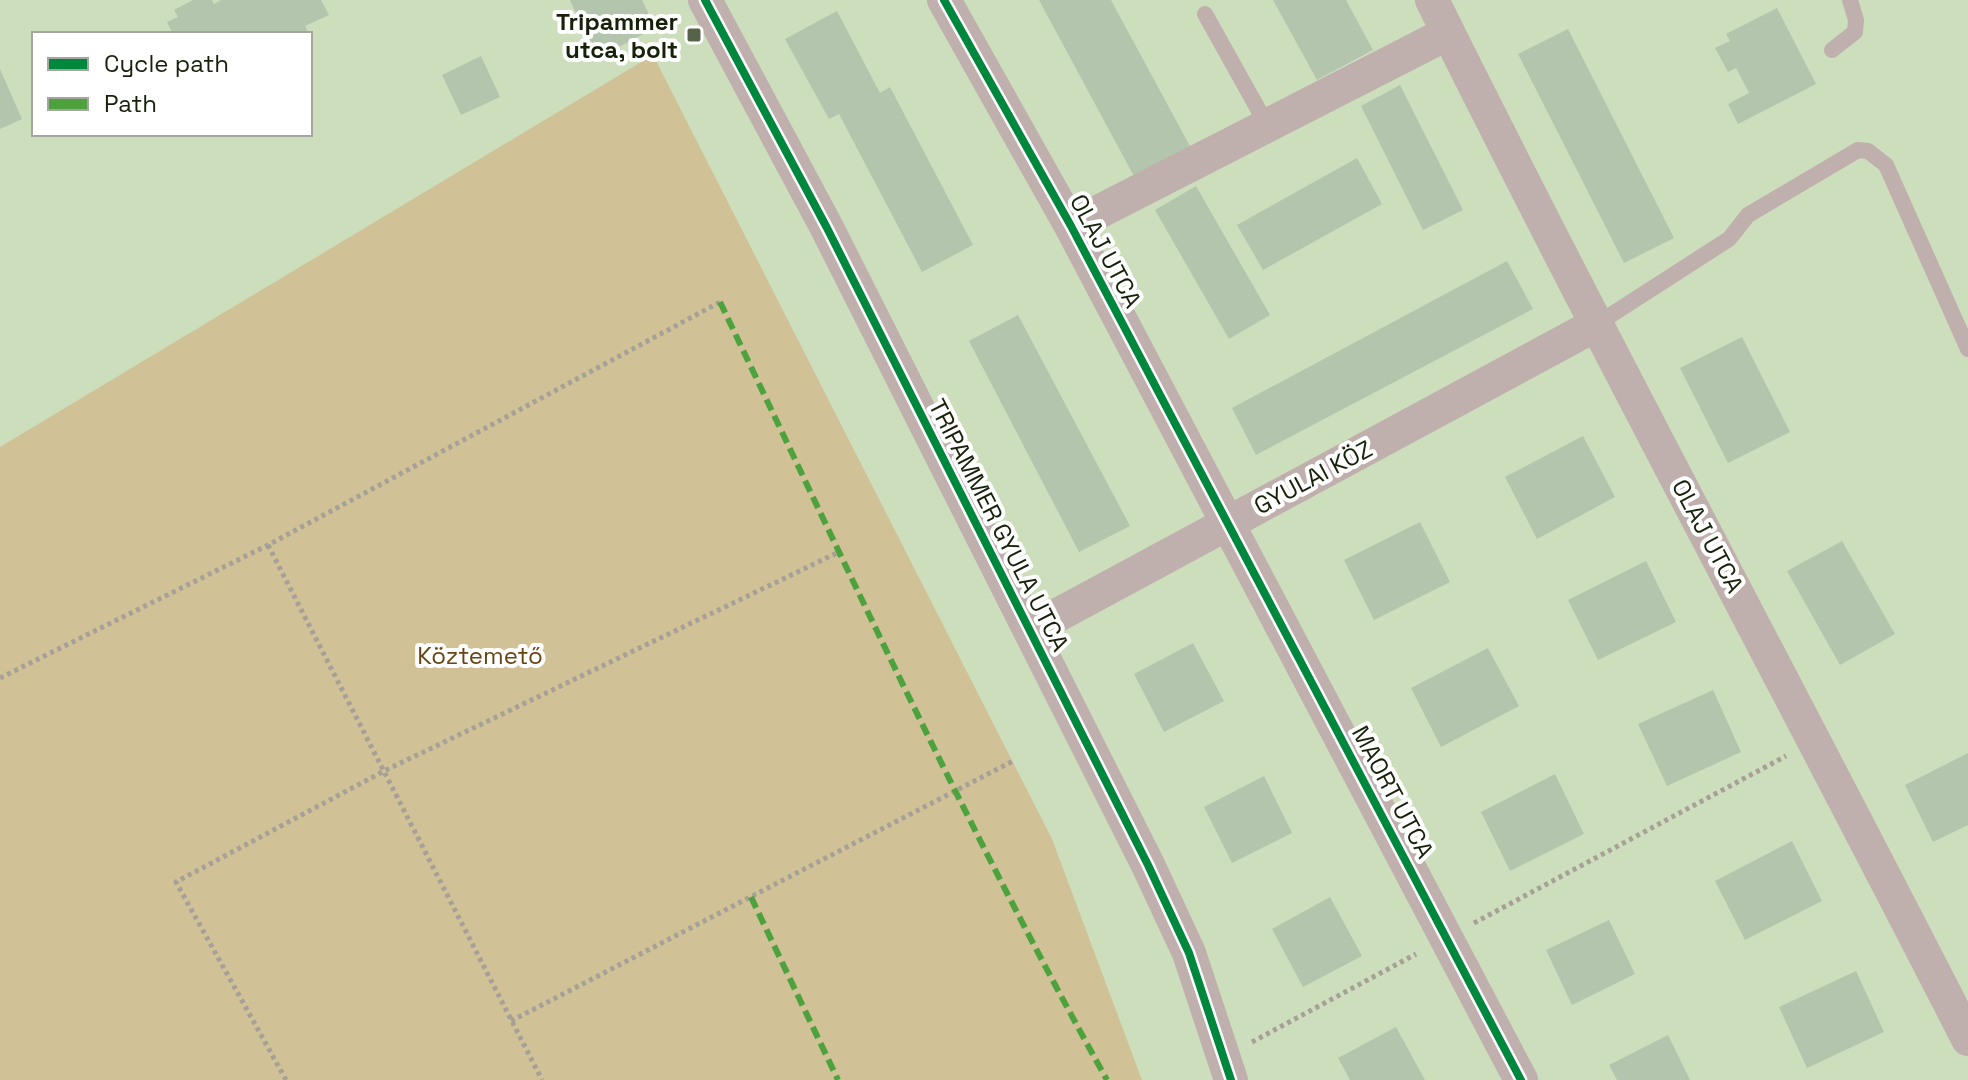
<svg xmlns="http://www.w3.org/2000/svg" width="1968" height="1080" font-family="'Space Grotesk',sans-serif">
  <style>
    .green { fill: #d0c197 }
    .building { fill: #b3c6ad }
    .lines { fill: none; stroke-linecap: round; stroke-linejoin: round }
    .path { stroke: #a6a197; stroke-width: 5; stroke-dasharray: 4 4; stroke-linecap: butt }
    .service { stroke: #bfafad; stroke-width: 16 }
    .minor { stroke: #bfafad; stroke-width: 34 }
    .quiet { stroke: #4ea23e; stroke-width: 6; stroke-dasharray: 12 6; stroke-linecap: butt }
    .cycleway-casing { stroke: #fff; stroke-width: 13 }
    .cycleway { stroke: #00873e; stroke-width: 8 }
    .poi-dot { fill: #566348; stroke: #fff; stroke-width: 3 }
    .labels { text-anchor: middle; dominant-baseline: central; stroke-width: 8; stroke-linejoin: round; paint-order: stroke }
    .poi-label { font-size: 24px; font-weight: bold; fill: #162109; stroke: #fff; text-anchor: end }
    .street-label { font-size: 24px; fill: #162109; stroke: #fff }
    .park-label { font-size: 24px; fill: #684412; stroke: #fff }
  </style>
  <rect width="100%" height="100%" fill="#cddebc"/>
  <path class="green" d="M653 55 1052 839 1142 1080H0V447Z"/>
  <path class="building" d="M193 0H212L214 4 221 0H321L329 15 305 26 309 34H173L167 22 178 17 174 10Z
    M570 0H642L652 21 651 30 613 50 591 46Z
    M1039 0H1111L1192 150 1136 180Z
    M1273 0H1346L1373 50 1317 80Z
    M1777 8 1816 84 1738 124 1728 104 1749 93 1736 68 1728 72 1715 48 1730 41 1726 34Z
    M837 11 880 93 890 87 973 245 922 272 839 114 829 119 785 39Z
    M1568 29 1674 238 1624 263 1518 54Z
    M481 56 500 97 461 115 442 75Z
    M0 69 22 119 0 129Z
    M1400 85 1463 210 1423 230 1361 106Z
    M1357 158 1382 204 1263 270 1237 225Z
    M1196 186 1270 315 1229 339 1155 210Z
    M1507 261 1533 309 1256 455 1232 408Z
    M1018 315 1130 526 1079 552 969 341Z
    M1742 337 1790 432 1728 463 1680 368Z
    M1583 436 1615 497 1537 539 1505 477Z
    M1420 522 1450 582 1374 620 1344 560Z
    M1842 541 1895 634 1840 665 1787 571Z
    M1646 561 1676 622 1598 660 1568 600Z
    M1193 643 1224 701 1164 732 1134 674Z
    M1488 648 1519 706 1441 747 1411 688Z
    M1713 690 1741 752 1667 786 1638 724Z
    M1968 753V825L1933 842 1905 785Z
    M1555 774 1584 834 1510 871 1481 812Z
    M1264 776 1292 833 1232 863 1204 807Z
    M1792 841 1822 901 1745 940 1715 881Z
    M1330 897 1362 956 1303 987 1272 929Z
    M1609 920 1635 974 1572 1005 1546 950Z
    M1856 971 1884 1032 1807 1068 1779 1007Z
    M1396 1027 1425 1080H1350L1338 1058Z
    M1668 1035 1690 1080H1617L1609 1065Z"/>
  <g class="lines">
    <path class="path" d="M268 545 542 1080
      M0 678 268 545 720 302
      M1474 923 1786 756
      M511 1021 1013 761
      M1252 1042 1416 954
      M286 1080 176 882 384 771 839 552"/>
    <path class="service" d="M1205 14 1267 125
      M1832 50 1855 32 1856 20 1850 0
      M1597 324 1729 239 1748 215 1858 150 1868 151 1886 165 1968 349"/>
    <path class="minor" d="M705 0 827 228 1148 865 1189 953 1231 1080
      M944 0 1071 226 1521 1080
      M1432 0C1605 349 1791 692 1968 1039
      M1071 226 1448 33
      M1030 630 1597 324"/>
    <path class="quiet" d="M720 302C845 563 966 827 1107 1080
      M751 897 838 1080"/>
    <g class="cycleway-casing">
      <path id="cycleway" d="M705 0 827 228 1148 865 1189 953 1231 1080
        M944 0 1071 226 1521 1080"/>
    </g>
    <use href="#cycleway" class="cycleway"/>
  </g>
  <rect class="poi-dot" x="686" y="27" width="16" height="16" rx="4"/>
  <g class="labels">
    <g class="poi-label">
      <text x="678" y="21">Tripammer<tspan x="678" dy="28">utca, bolt</tspan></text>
    </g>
    <g class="street-label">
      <text transform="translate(1106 251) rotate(62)">OLAJ UTCA</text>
      <text transform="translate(1313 477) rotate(-28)">GYULAI KÖZ</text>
      <text transform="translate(999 525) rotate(63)">TRIPAMMER GYULA UTCA</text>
      <text transform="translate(1708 536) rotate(62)">OLAJ UTCA</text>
      <text transform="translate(1393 792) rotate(62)">MAORT UTCA</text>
    </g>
    <g class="park-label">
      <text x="480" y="655">Köztemető</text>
    </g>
  </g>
  <rect x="32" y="32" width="280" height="104" fill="#ffffff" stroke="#a2a69d" stroke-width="2"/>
  <rect x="48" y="58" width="40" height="12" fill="#00873e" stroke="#a2a69d" stroke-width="2"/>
  <text x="104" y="72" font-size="24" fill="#162109">Cycle path</text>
  <rect x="48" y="98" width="40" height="12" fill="#4ea23e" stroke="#a2a69d" stroke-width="2"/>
  <text x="104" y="112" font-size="24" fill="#162109">Path</text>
</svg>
